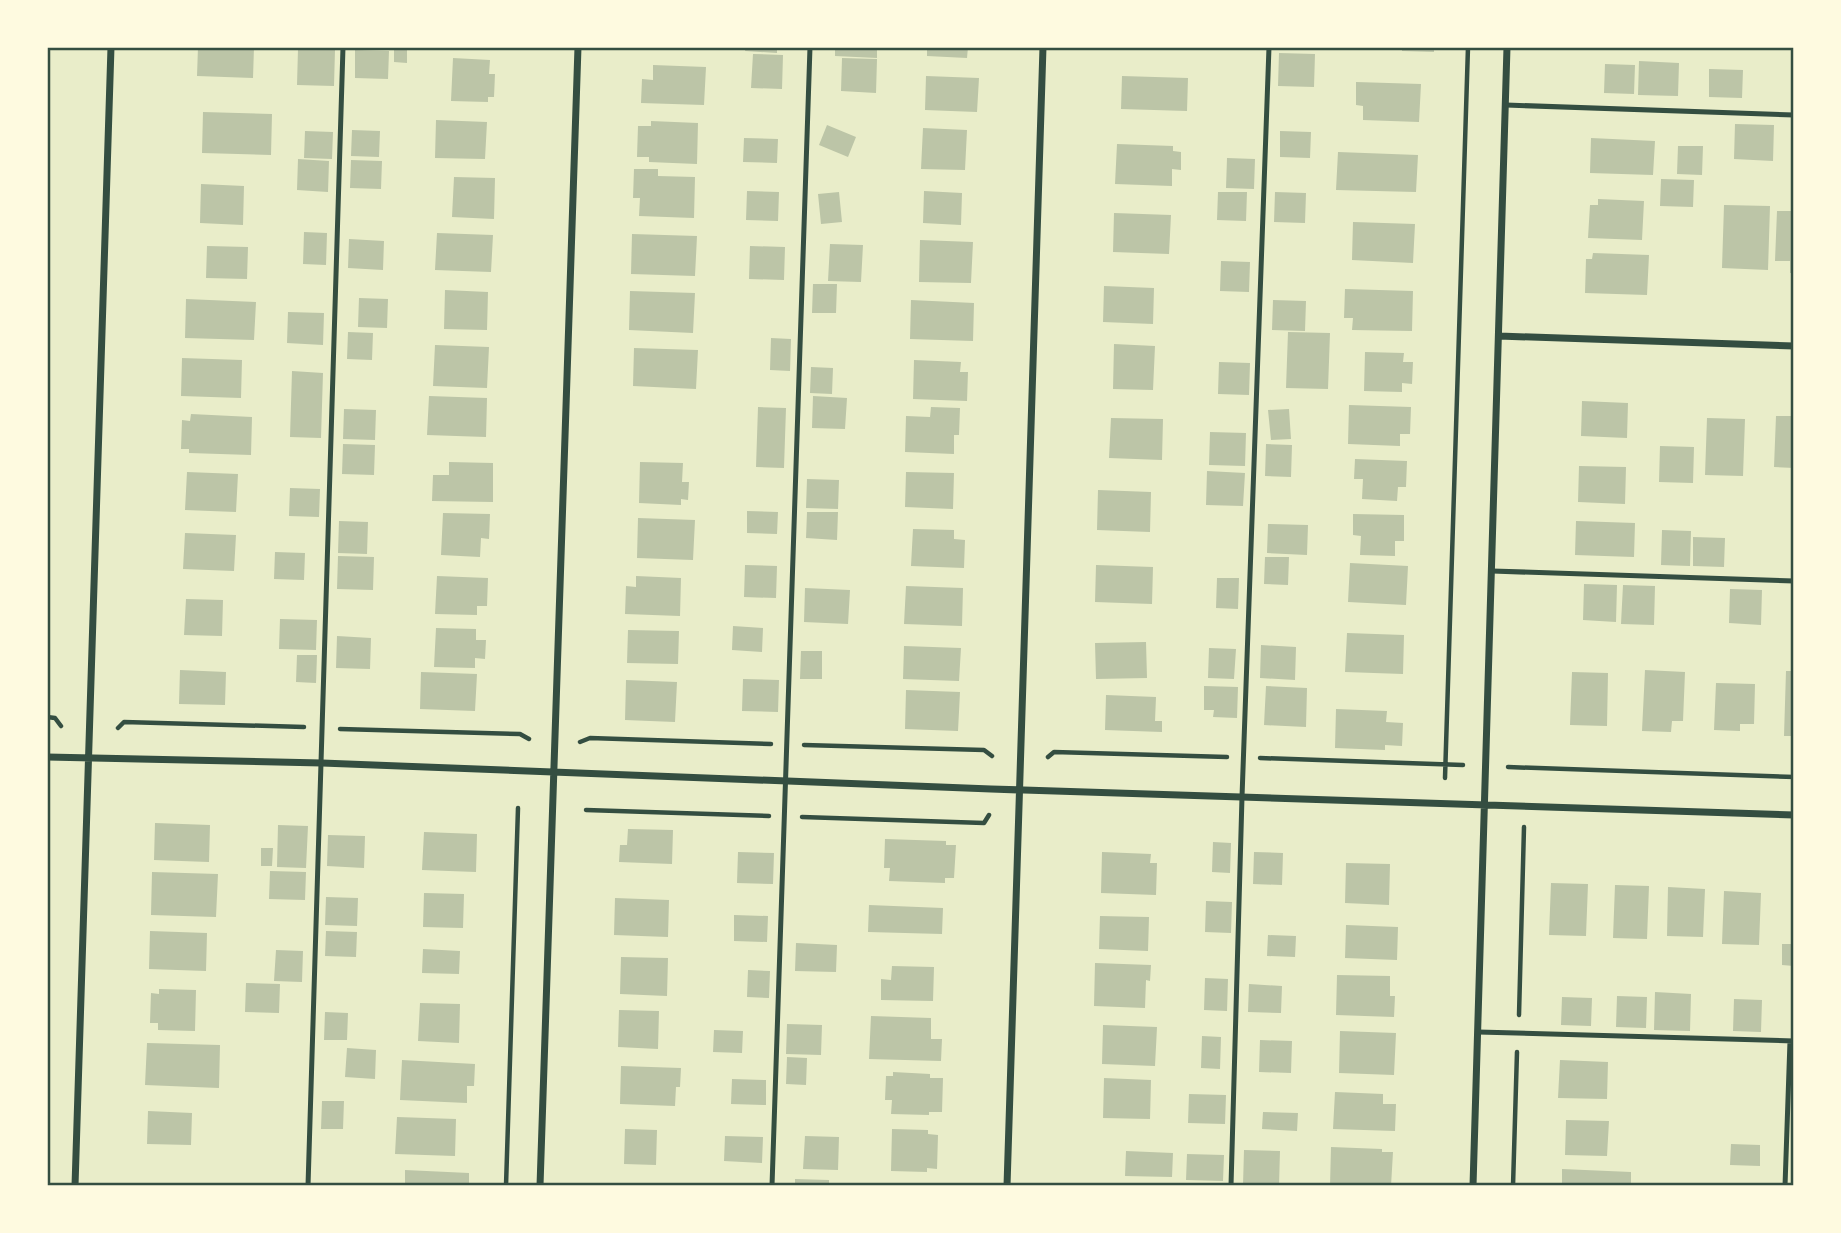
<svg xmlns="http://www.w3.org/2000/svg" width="1841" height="1233" font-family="'Nunito Sans',sans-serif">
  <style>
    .building { fill: #bcc5a7 }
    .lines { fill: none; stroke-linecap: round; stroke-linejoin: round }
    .path { stroke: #344e41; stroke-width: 4.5 }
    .service { stroke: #344e41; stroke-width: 5 }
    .minor { stroke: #344e41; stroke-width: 7 }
    .neatline { fill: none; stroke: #344e41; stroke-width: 2.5 }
  </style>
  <rect width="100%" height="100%" fill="#e9edc9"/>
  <path class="building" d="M198 47H254L253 78 197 76Z
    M746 47H777V53L745 51Z
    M835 47H877V58L835 56Z
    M927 47H968L967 58 927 56Z
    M1402 47H1434V52L1402 51Z
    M298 49 335 50 334 86 297 85Z
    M394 49H407V63L394 62Z
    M355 50 389 51 388 79 355 78Z
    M1279 53 1315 54 1314 87 1278 86Z
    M753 54 783 55 782 89 751 88Z
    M453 58 490 60 489 74H495L494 97H488V102L451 101Z
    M842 58 877 59 876 93 841 91Z
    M1639 61 1679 63 1678 96 1638 95Z
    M1605 64 1635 65 1634 94 1604 93Z
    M653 65 706 67 704 105 641 103 642 79 653 80Z
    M1709 69 1743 70 1742 98 1709 97Z
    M926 76 979 78 977 112 925 110Z
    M1122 76 1188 78 1187 111 1121 109Z
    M1356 82 1421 84 1419 122 1363 120V106L1356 105Z
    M203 112 272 114 271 155 202 153Z
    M436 120 487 122 485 159 435 158Z
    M651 121 698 123 697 164 649 162V157H637L638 126H651Z
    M1735 124 1774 125 1773 161 1734 159Z
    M827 125 856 137 848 157 819 145Z
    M923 128 967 130 965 170 921 169Z
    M352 130 380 131 379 157 351 156Z
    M305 131 333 132 332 159 304 158Z
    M1280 131 1311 132 1310 158 1280 157Z
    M744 138 778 139 777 163 743 162Z
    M1591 138 1655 141 1653 175 1590 173Z
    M1117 144 1173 146V151L1181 152V170L1172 169V186L1115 184Z
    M1678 146H1703L1702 175 1677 174Z
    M1338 152 1418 155 1416 192 1336 190Z
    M1227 158 1255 159 1254 189 1226 188Z
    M298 159 329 161 328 192 297 190Z
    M351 160 382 161 381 189 350 188Z
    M634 169H658V176L695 177 694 218 639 216 640 198H633Z
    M454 177 495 178 494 219 452 217Z
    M1661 179 1694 180 1693 207 1660 206Z
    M201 184 244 186 243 225 200 223Z
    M747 191 779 192 778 221 746 220Z
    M924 191 962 193 961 225 923 223Z
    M839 192 842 222 821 224 818 194Z
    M1218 192H1247L1246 221 1217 220Z
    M1275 192 1306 193 1305 223 1274 222Z
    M1598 199 1644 201 1642 240 1588 238 1590 205H1598Z
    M1724 205 1770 206 1768 270 1722 268Z
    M1777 211H1794V273H1790V261H1775Z
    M1114 213 1171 215 1169 254 1113 252Z
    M1353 222 1415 224 1413 263 1352 260Z
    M304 232 327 233 326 265 303 264Z
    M437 233 493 235 491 272 435 270Z
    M632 234 697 236 695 276 631 274Z
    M349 239 384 241 383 270 348 268Z
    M920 240 973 242 971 283 919 282Z
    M830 244 863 245 861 282 828 281Z
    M207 246 248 247 247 279 206 278Z
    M750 246 785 247 784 280 749 279Z
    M1593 253 1649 255 1647 295 1585 293 1586 259H1592Z
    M1221 261 1250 262 1249 292 1220 291Z
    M813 284H837L836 313H812Z
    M1104 286 1154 288 1153 324 1103 322Z
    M1345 289 1413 291 1412 331 1352 330 1353 318H1344Z
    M445 290 488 292 487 330 444 329Z
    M630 291 695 293 693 333 629 330Z
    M359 298 388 299 387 328 358 327Z
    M186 299 256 302 254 340 185 338Z
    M911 300 974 303 973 341 910 339Z
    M1273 300 1306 301 1305 331 1272 330Z
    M288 312 324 313 323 345 287 343Z
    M348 332 373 333 372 360 347 359Z
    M1288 332 1330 333 1328 389 1286 388Z
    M771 338 791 339 790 371 770 370Z
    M1114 344 1155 346 1153 390 1113 389Z
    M435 345 489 347 487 388 433 386Z
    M634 348 698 350 696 389 633 386Z
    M1365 352 1404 353 1403 362H1413L1412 384 1402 383V392L1364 391Z
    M182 358 242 360 241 398 181 396Z
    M914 360 961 362 960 372H968L967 401 913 399Z
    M1219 362 1250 363 1249 395 1218 394Z
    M811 367 833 368 832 394 810 393Z
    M292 371 323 373 321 438 290 437Z
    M429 396 487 398 486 437 427 435Z
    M813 396 847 398 845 429 812 428Z
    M1582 401 1628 403 1627 438 1581 436Z
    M1349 405 1411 407 1410 434H1400V446L1348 444Z
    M758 407 786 408 784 468 756 467Z
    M931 407 960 408 959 435H954V454L905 452 906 416 930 417Z
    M344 409 376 410 375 440 343 439Z
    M1289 409 1291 439 1271 440 1268 410Z
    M191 414 252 417 251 455 189 453V449H181L182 420 190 421Z
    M1776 416H1794V468L1774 467Z
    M1111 418 1163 419 1162 460 1109 458Z
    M1707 418 1745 419 1743 476 1705 475Z
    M1210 432 1246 433 1245 466 1209 465Z
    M343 444 375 445 374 475 342 474Z
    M1266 444 1292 445 1291 477 1265 476Z
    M1660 446 1694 447 1693 483 1659 482Z
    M1355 459 1407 461 1406 487H1398L1397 501 1362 499 1363 479H1354Z
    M449 462 493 463V502L432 501 433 475H449Z
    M640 462 683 463 682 482H689L688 500 681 499V505L639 503Z
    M1579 466 1626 467 1625 504 1578 502Z
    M1207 471 1245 473 1243 506 1206 505Z
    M187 472 238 474 236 512 185 510Z
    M906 472 954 473 953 509 905 507Z
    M807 479 839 480 838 509 806 508Z
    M290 488 320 489 319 517 289 516Z
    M1098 490 1151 492 1150 532 1097 530Z
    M747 511 778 512 777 534 747 533Z
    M807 512H838L837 540 806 538Z
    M443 513 490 514 489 539 481 538 480 557 441 555Z
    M1353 514 1404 515V541H1395V556L1360 555 1361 536 1353 535Z
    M638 518 695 520 693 560 637 558Z
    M339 521 368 522 367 554 338 553Z
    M1576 521 1635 523 1634 557 1575 555Z
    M1268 524 1308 525 1307 555 1267 553Z
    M913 529 954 530V539L965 540 964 568 911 566Z
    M1662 530 1691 531 1690 566 1661 565Z
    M185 533 236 535 234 571 183 569Z
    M1693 537 1725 538 1724 567 1693 566Z
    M275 552 305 553 304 580 274 579Z
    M338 556 374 557 373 590 337 589Z
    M1265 557H1289L1288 585 1264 584Z
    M1350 563 1408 566 1406 605 1348 602Z
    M745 565 777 566 776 598 744 597Z
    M1096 565 1153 567 1152 604 1095 602Z
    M437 576 488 578 487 606H477V615L435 614Z
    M636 576 681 578 680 616 625 614 626 586 636 587Z
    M1217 578H1239L1238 609 1216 608Z
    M1584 584 1617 585 1616 622 1583 620Z
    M1623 585 1655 586 1654 625 1621 624Z
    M906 586 963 588 962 626 904 624Z
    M805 588 850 590 848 624 804 622Z
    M1730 589 1762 590 1761 625 1729 623Z
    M186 599 223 600 222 636 184 635Z
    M280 619 317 620 316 650 279 649Z
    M733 626 763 628 762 652 732 650Z
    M436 628 476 629V640H486L485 659 475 658V668L434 667Z
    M628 630 679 631 678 664 627 663Z
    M1347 633 1404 635 1403 674 1345 672Z
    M337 636 371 638 370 669 336 668Z
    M1146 642 1147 678 1096 679 1095 643Z
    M1261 645 1296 647 1295 680 1260 678Z
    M904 646 961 648 959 681 903 679Z
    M1209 648 1236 649 1234 679 1208 678Z
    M801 651H822V679H800Z
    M297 655H317L316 683 296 682Z
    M180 670 226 672 225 705 179 704Z
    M1645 670 1685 672 1683 721H1672L1671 732 1642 731Z
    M1786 671H1794V736H1784Z
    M421 672 477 674 475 711 420 709Z
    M1572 672 1608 673 1607 726 1570 725Z
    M743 679 779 680 778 712 742 711Z
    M626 680 677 682 675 722 625 720Z
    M1716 683 1755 684 1754 724H1740V731L1714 730Z
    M1204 686 1238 687 1237 718 1213 717 1214 710H1204Z
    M1266 686 1307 688 1306 727 1264 725Z
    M906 690 960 692 958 731 905 729Z
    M1106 695 1156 697 1155 721H1162V732L1105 730Z
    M1336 709 1387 711 1386 722 1403 723 1402 746 1385 745V750L1335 748Z
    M155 823 210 825 209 862 154 860Z
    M278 825 308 826 306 868 277 867Z
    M628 829 673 830 672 864 619 862 620 845H627Z
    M424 832 477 834 476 872 422 870Z
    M328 835 365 836 364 868 327 866Z
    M885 839 946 841V845H956L954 878H945V883L889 881 890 868H884Z
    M1213 842 1231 843 1230 873 1212 872Z
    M261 848H273L272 866H261Z
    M738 852 774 853 773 884 737 883Z
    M1102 852 1151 854 1150 863H1157L1156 895 1101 893Z
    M1254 852 1283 853 1282 885 1253 884Z
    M1346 863 1390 864 1389 905 1345 903Z
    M270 871 306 872 305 900 269 899Z
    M152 872 218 874 216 917 151 915Z
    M1551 883 1588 884 1586 936 1549 935Z
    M1615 885 1649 886 1647 939 1613 938Z
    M1668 887 1705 889 1703 937 1667 936Z
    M1724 891 1761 893 1759 945 1722 944Z
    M424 893 464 894 463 928 423 927Z
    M326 897 358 898 357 926 325 925Z
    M615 898 669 900 668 937 614 935Z
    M1206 901 1232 902 1231 933 1205 932Z
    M869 905 943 908 942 934 868 932Z
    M734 915 768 916 767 942 734 941Z
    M1100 916 1149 917 1148 951 1099 949Z
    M1346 925 1398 927 1397 960 1345 958Z
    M1792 926H1794V966L1782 965V944H1791Z
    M150 931 207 933 206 971 149 969Z
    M326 931 357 932 356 957 325 956Z
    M1268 935 1296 936 1295 957 1267 956Z
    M796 943 837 945 836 972 795 971Z
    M423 949 460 951 459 974 422 973Z
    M276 950 303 951 302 982 274 981Z
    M621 957 668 958 667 996 620 994Z
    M1095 963 1151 965 1150 981 1146 980 1145 1008 1094 1006Z
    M892 966 934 967 933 1001 881 1000V979L891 980Z
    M748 970 770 971 769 998 747 997Z
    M1337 975 1390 976V996H1395L1394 1017 1336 1015Z
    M1205 978 1228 979 1227 1011 1204 1010Z
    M246 983 280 984 279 1013 245 1012Z
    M1249 984 1282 986 1281 1013 1248 1012Z
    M159 989 196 990 195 1031 158 1030V1023H150L151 993 159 994Z
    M1655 992 1691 994 1690 1031 1654 1030Z
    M1617 996 1647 997 1646 1028 1616 1027Z
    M1562 997 1592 998 1591 1026 1561 1025Z
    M1734 999 1762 1000 1761 1032 1733 1031Z
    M420 1003 460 1004 459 1043 418 1041Z
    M619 1010 659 1011 658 1049 618 1047Z
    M325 1012 348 1013 347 1040H324Z
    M871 1016 931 1018V1039H942L941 1061 869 1059Z
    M787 1024 822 1025 821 1055 786 1054Z
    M1103 1025 1157 1027 1155 1066 1102 1064Z
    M714 1030 743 1031 742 1053 713 1052Z
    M1340 1031 1396 1033 1394 1075 1339 1073Z
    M1202 1036 1221 1037 1220 1069 1201 1068Z
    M1260 1040 1292 1041 1291 1073 1259 1072Z
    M147 1043 220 1045 219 1088 145 1085Z
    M347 1048 376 1050 375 1079 345 1077Z
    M787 1057 807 1058 806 1085 786 1084Z
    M402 1060 475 1064 474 1086H467V1103L400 1100Z
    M1560 1060 1608 1062 1607 1099 1558 1098Z
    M621 1066 681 1068 680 1087H676L675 1106 620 1104Z
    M893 1072 930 1074V1078H943L942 1112H929V1115L891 1114 892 1100H885L886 1076H893Z
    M1104 1078 1151 1080 1150 1119 1103 1118Z
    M732 1079 766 1080V1105L731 1104Z
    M1335 1092 1383 1094V1104H1396L1395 1131 1333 1129Z
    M1189 1094 1226 1095 1225 1124 1188 1123Z
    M322 1101H344L343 1129H321Z
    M148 1111 192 1113 191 1145 147 1144Z
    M1263 1112 1298 1113 1297 1131 1262 1129Z
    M397 1117 456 1119 455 1156 395 1154Z
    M1566 1120 1609 1121 1607 1156 1565 1155Z
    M625 1129 657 1130 656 1165 624 1164Z
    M892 1129 928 1130V1134L938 1135 937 1169 927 1168V1172L891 1171Z
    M725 1136 763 1137 762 1163 724 1161Z
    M805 1136 839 1137 838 1170 803 1169Z
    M1731 1144 1760 1145V1166L1730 1165Z
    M1331 1147 1382 1149V1152H1393L1391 1186H1330Z
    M1244 1150 1280 1151 1279 1186 1243 1185Z
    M1126 1151 1173 1153 1172 1177 1125 1176Z
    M1187 1154 1224 1155 1223 1181 1186 1180Z
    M1562 1169 1631 1172V1186H1562Z
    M405 1170 469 1173V1186H405Z
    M795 1179 829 1180V1186H795Z"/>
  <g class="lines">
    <path class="path" d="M47 717 55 718 61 726
      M118 728 124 722 304 727
      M340 729 520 734 529 739
      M580 742 590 738 771 744
      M804 745 984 750 992 756
      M1048 757 1054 752 1227 757
      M1260 758 1463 765
      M1508 767 1794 777
      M1445 778 1468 47
      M586 810 769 816
      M802 817 984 823 989 815
      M1519 1015 1524 827
      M506 1186 518 808
      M1513 1186 1517 1052"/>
    <path class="service" d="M1506 105 1794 115
      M1492 571 1794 581
      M1478 1032 1794 1041
      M308 1186 343 47
      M772 1186 810 47
      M1231 1186 1242 797 1269 47
      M1785 1186 1790 1041"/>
    <path class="minor" d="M1499 336 1794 346
      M47 757 322 763 991 789 1794 815
      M75 1186 111 47
      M540 1186 578 47
      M1007 1186 1043 47
      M1473 1186 1507 47"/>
  </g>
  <rect width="1841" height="1233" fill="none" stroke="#fefae0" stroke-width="98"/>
  <rect x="49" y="49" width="1743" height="1135" class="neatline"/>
</svg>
